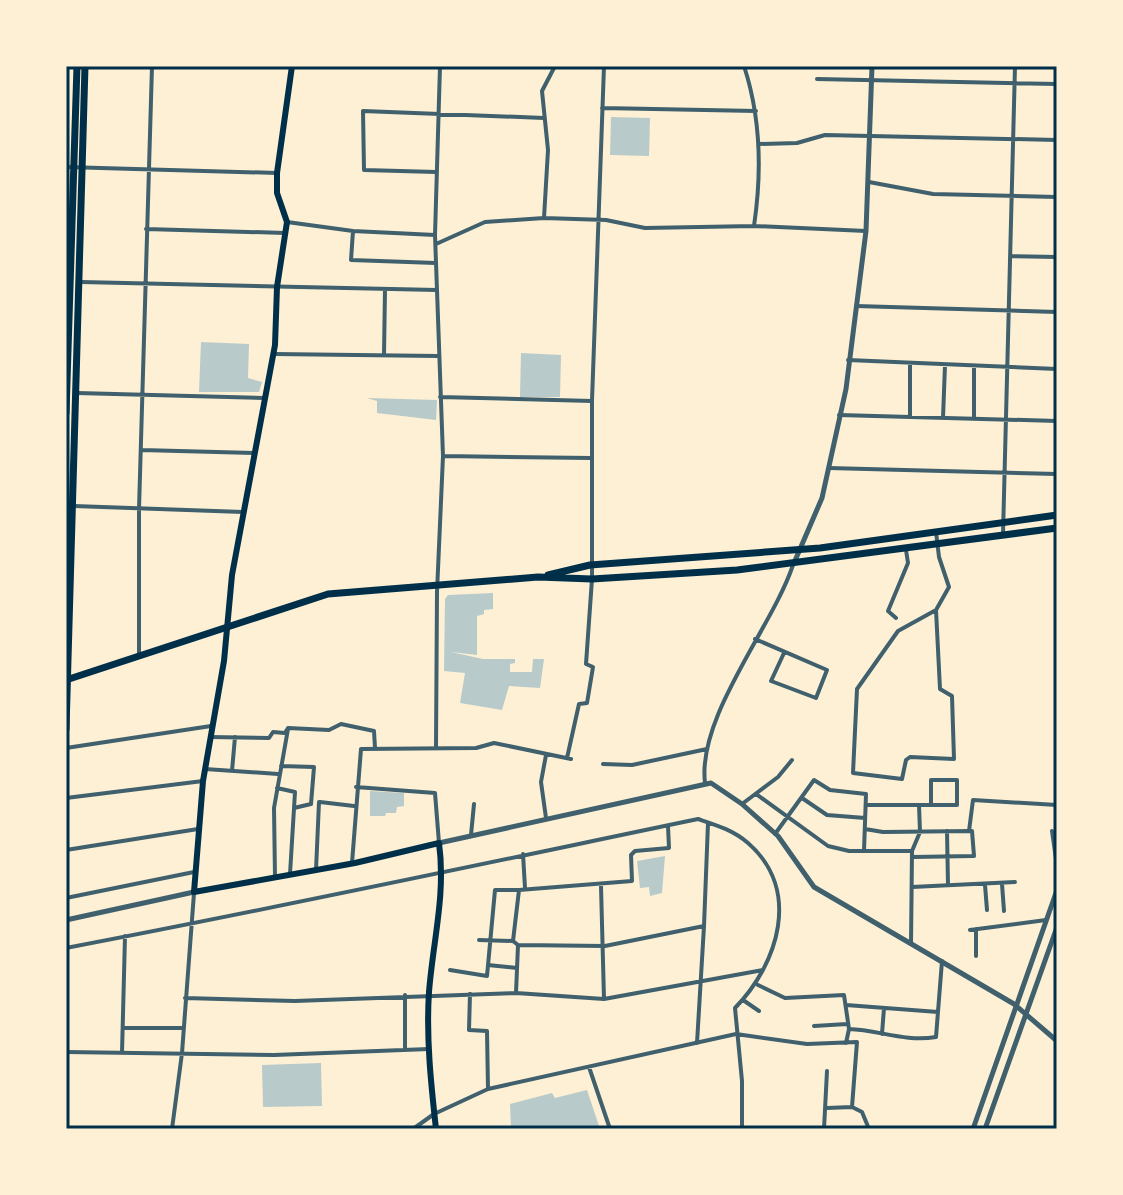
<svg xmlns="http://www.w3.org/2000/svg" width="1123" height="1195" font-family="Literata,serif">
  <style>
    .green { fill: #b9caca }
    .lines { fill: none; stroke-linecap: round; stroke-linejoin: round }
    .minor { stroke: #3f606c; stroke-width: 4 }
    .tertiary { stroke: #3f606c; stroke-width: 5 }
    .secondary { stroke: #003049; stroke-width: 6 }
    .primary { stroke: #003049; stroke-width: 7 }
    .trunk { stroke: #003049; stroke-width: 7 }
    .neatline { fill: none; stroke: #003049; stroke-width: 3 }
  </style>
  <rect width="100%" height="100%" fill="#fdf0d5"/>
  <path class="green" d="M611 117 650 118 649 156 610 155Z
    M201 342 249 344 248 378 262 382 259 392H199Z
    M521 353 561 355 560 397H520Z
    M367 398 437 400 436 420 377 413V401Z
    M493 593V609L484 610V614L477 616V655L451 652 483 659H515V663L510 664V672H532L533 659H544L540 688 509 686 502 710 460 703 465 673 444 671 445 599 448 595Z
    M370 791 404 793V806L397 807 396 813H386L385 816H370Z
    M665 856 662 893 650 896 649 887 640 888 637 861Z
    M321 1063 322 1106 263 1107 262 1065Z
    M587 1090 600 1129H511L510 1104 552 1093 555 1098Z"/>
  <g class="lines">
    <path class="minor" d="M744 66C761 118 762 172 754 226
      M817 79 1057 84
      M1056 84 1057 66
      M602 108 756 111
      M759 144 797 143 825 135 1057 140
      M66 167 277 173
      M436 172 364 170 363 111 544 118
      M869 182 933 194 1057 197
      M544 218 548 150 542 91 555 66
      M287 222 353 231 435 235
      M146 229 285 233
      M353 231 351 260 436 263
      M436 244 485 222 544 218 606 220 645 228 754 226 866 231
      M1010 256 1057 257
      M81 282 437 290
      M856 306 1057 312
      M274 354 438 356
      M384 355 385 289
      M848 360 1057 369
      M77 393 264 398
      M440 397 592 401
      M839 415 1057 421
      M910 417V363
      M943 418 945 365
      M974 419V366
      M141 450 254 453
      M443 456 591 458
      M829 468 1057 474
      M74 506 243 512
      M1003 534 1015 66
      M936 610 898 631 857 689 853 773 902 779 906 760 910 757 954 759 952 696 940 689 936 610 949 587 939 557 936 532
      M896 618 888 611 908 563 906 550
      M755 639 827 670 816 698 771 681 784 653
      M139 654V509L152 66
      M210 737 269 738 273 732 285 733 288 728 329 730 341 724 374 731 375 748
      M436 747 437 592 443 456 435 235 440 66
      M66 748 211 726
      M546 755 541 782 546 818
      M567 758 579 704 587 703 593 667 586 664 592 579V401L604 66
      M603 764 632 765 707 749
      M281 766 314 767 311 804
      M205 769 278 774
      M232 771 235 737
      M705 783C697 716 772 628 793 565
      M356 787 435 793 439 843
      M277 788 295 792 290 874
      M756 794 828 846 849 851H912
      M66 798 203 781
      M802 798 827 815 865 818
      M320 802 354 806
      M742 804 778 777 792 760
      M866 805H869C899 805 928 805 957 805V780H931V805
      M294 808 311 804
      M865 829 883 832 972 831 974 856 912 857
      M947 831 948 885
      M969 831 973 800 1057 805
      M1052 831 1057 866
      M775 834 814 780 830 790 866 794 864 851
      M471 835 474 804
      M66 850 198 829
      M523 854 525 888
      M352 863 361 749 476 748 494 743 571 759
      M316 870 319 802
      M275 877 274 808 288 729
      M1002 884 1004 911
      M985 885 987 910
      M601 886 604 999
      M912 887 1015 882
      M66 898 194 872
      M970 930 1046 920
      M479 940 513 941
      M911 944 912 851 920 832 919 805
      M518 945 605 946 704 926 708 823
      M66 948C277 908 487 863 698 819 716 825 733 830 748 843 802 890 778 964 735 1008L742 1081V1129
      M976 956V929
      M488 965 517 968
      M450 970 487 976 495 890H519
      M758 985 785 998 844 995 849 1029 846 1043
      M516 993 518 945 513 941 519 890 632 881 631 855 635 851 669 848 668 826
      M470 994 469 1030 487 1031 488 1089
      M185 998 295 1001 516 993 604 999 763 970
      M743 1000 759 1011
      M846 1005 938 1012
      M814 1026 847 1024
      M123 1028H183
      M849 1029C879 1030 904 1042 936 1037L942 961
      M882 1034 884 1008
      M697 1043 704 926
      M405 1048V995
      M66 1052 274 1055 429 1049
      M122 1053 125 936
      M589 1067 610 1129
      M827 1108 852 1107
      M172 1129 182 1053 194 893
      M413 1129 434 1114 488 1089 736 1034 807 1044 857 1042 852 1107 862 1112 869 1129
      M824 1129 827 1071"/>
    <path class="tertiary" d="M794 563 822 498 846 389 866 231 872 66
      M439 843 711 783 742 804 778 836 814 887 1014 1004 1057 1041
      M66 920 194 892
      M973 1129 1057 890
      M985 1129 1057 927"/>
    <path class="secondary" d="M292 66 277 173V193L287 222 277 287 275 345 232 575 224 661 203 781 194 892 355 863 439 843C446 894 433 941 429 992 426 1037 431 1084 436 1129"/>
    <path class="primary" d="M548 575 590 565 820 548 1057 515
      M66 680 328 594 538 577 592 579 737 570 1057 528"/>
    <path class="trunk" d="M66 413 77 66
      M66 729 85 66"/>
  </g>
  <rect width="1123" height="1195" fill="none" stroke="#fdf0d5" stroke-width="136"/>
  <rect x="68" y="68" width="987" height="1059" class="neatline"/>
</svg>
